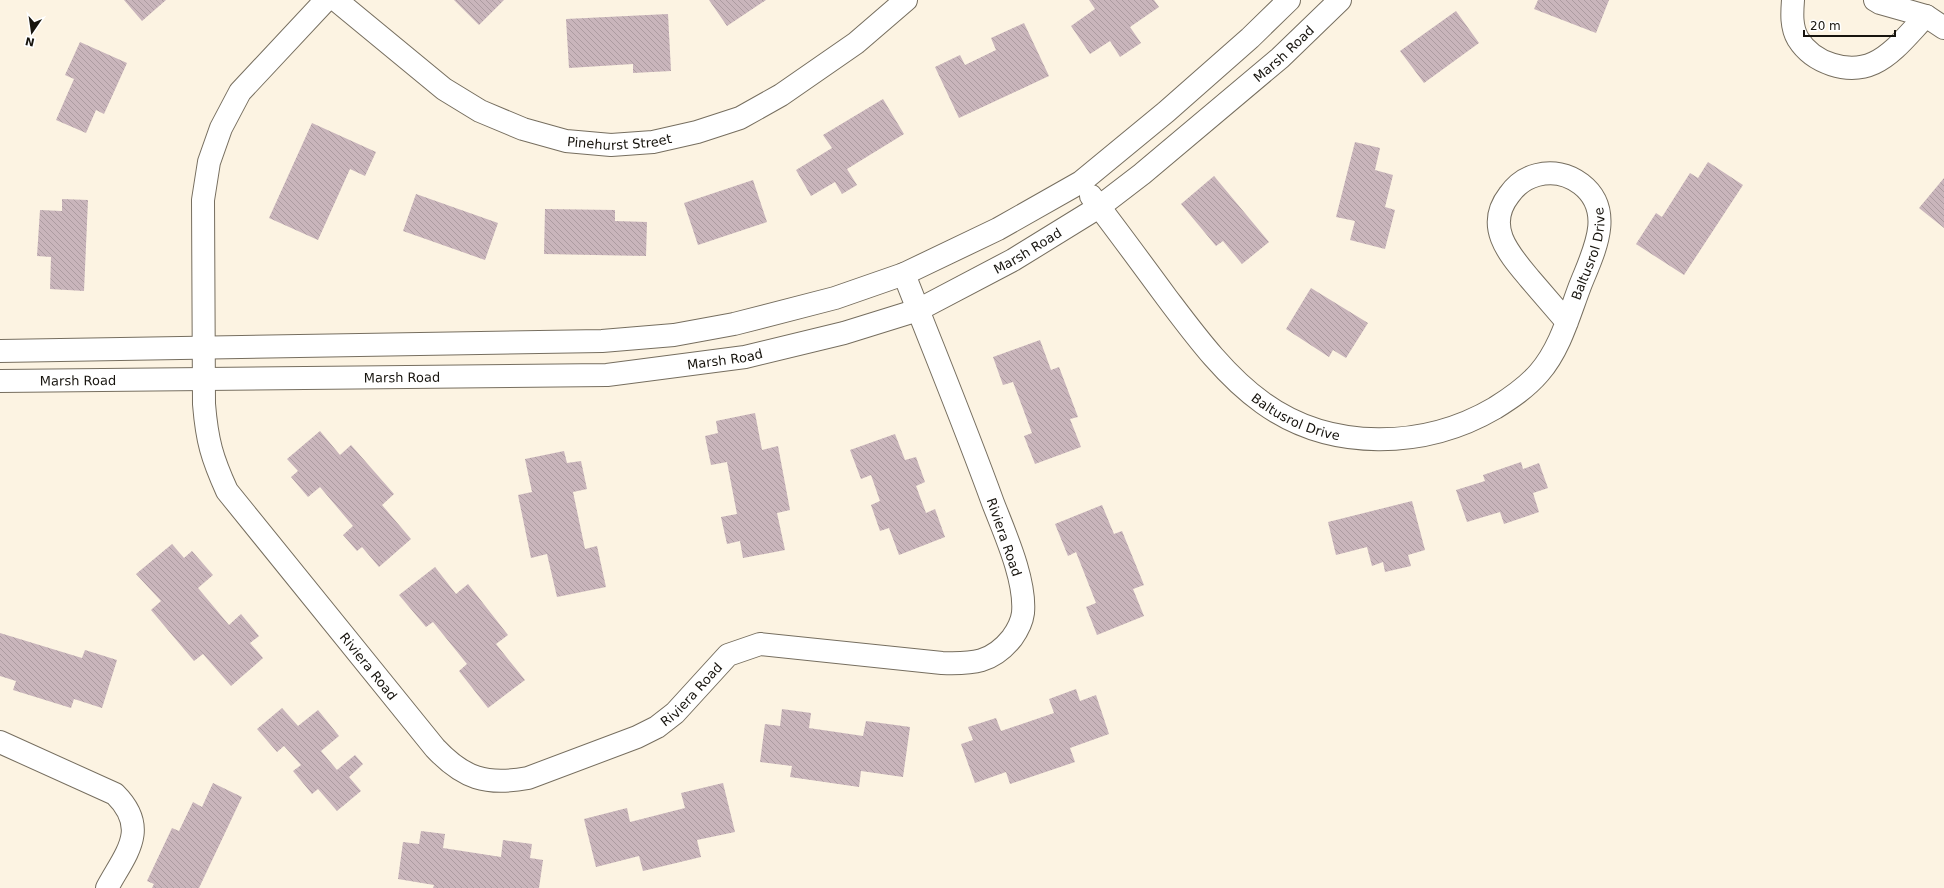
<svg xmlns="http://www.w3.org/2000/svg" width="1944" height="888" font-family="'DejaVu Sans',sans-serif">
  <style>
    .building { fill: url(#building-back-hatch) }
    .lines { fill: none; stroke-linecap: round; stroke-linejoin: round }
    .minor-casing { stroke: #766e5f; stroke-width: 24 }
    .minor { stroke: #fff; stroke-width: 22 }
    .labels { text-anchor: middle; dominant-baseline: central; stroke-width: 4; stroke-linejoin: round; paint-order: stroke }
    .street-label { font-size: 13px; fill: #17140e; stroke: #fff }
  </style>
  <defs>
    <pattern id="building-back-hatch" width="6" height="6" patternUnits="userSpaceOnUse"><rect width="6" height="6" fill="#c9b5bb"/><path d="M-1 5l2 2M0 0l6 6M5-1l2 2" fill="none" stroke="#ac9ba0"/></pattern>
  </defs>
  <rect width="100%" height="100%" fill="#fcf3e2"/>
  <path class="building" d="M124 0H166L142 21Z
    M454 0H504L479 25Z
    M709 0H766L727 26Z
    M1089 0H1154L1159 7 1130 27 1141 43 1120 57 1110 41 1090 54 1071 26 1095 9Z
    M1538 0H1609L1596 33 1534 9Z
    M1456 11 1479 43 1424 83 1400 51Z
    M668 14 671 71 633 73V64L569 68 566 19Z
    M1024 23 1049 76 959 118 935 67 960 55 965 65 996 50 991 38Z
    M80 42 127 63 104 114 96 110 86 133 56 120 74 79 65 75Z
    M883 99 904 134 847 169 857 185 842 194 835 182 811 196 796 170 832 148 823 135Z
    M312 123 376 152 365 176 350 169 318 240 269 218Z
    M1355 142 1380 148 1375 170 1393 175 1385 207 1395 210 1385 249 1350 240 1355 221 1336 217Z
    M1708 162 1743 185 1684 275 1636 244 1656 213 1662 217 1690 173 1698 178Z
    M1214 176 1269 242 1242 264 1223 241 1216 246 1181 204Z
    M1944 178V228L1919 208Z
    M753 180 767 222 698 245 684 203Z
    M416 194 498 223 485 260 403 231Z
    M62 199 88 200 84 291 50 289 51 257 37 256 40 210 62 211Z
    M545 209 615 210V221L647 222 646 256 544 254Z
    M1311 288 1368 323 1346 358 1333 350 1329 357 1286 329Z
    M1040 340 1051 370 1059 367 1078 417 1070 419 1081 447 1035 464 1024 436 1032 433 1013 382 1003 385 993 357Z
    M755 413 762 450 778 446 790 510 777 513 785 550 743 558 740 541 727 544 721 517 737 514 727 462 711 465 705 436 718 433 716 421Z
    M320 431 340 455 351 445 394 494 382 505 411 539 379 567 362 547 357 551 343 535 353 526 320 487 308 497 291 477 298 471 287 459Z
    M895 434 905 460 916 457 925 482 916 486 926 513 935 509 945 537 899 555 889 528 880 531 871 505 880 501 871 475 861 479 850 450Z
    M564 451 567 463 581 461 587 489 573 492 585 549 597 546 606 587 557 597 547 554 531 558 518 495 532 492 525 459Z
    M1521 462 1523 469 1539 463 1548 488 1533 493 1539 512 1504 524 1500 512 1467 522 1456 490 1485 481 1483 475Z
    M1412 501 1425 550 1408 555 1411 566 1385 572 1383 562 1372 566 1367 547 1336 555 1328 522Z
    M1102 505 1114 534 1122 531 1144 585 1133 589 1144 616 1097 635 1086 607 1096 603 1076 552 1068 556 1055 524Z
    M172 544 184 558 192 551 213 575 198 588 229 625 241 614 259 636 250 643 263 658 231 686 203 654 194 661 151 610 161 601 136 574Z
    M435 567 456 594 468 584 508 635 496 644 525 680 488 708 459 671 467 664 433 622 426 627 399 595Z
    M0 633 82 658 85 650 117 660 102 708 74 699 71 708 13 690 16 681 0 676Z
    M1076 689 1080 701 1096 695 1109 734 1070 748 1075 762 1010 784 1006 772 975 783 961 744 973 740 968 727 996 718 1001 731 1054 713 1049 699Z
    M282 708 298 726 318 710 339 736 321 751 337 770 355 755 363 764 349 777 361 791 337 811 318 789 312 794 293 771 301 765 284 746 277 752 257 729Z
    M782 709 811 713 809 728 863 736 866 721 910 727 903 777 861 771 859 787 790 777 792 766 760 762 765 724 780 726Z
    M213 783 242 797 199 888H152L154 884 147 881 172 828 179 831 193 802 202 807Z
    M723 783 735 832 697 840 701 857 643 871 639 856 596 867 584 819 627 808 630 822 685 808 681 793Z
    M421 831 445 834 443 848 501 857 503 840 532 844 530 858 543 860 539 888H433L434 885 398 879 403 842 419 844Z"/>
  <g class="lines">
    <g class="minor-casing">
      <g id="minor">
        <path id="s1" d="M326 0 240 92 221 128 209 162 203 200 204 404C207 441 212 458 227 491L435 748C463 778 486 786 528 778L637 737 657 727 675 713 728 655 760 644 942 663C973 664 992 663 1012 638 1017 631 1022 621 1023 613 1026 580 1005 534 993 503 965 426 934 351 904 274"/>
        <path id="s2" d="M336 0 444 89 480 111 523 129 566 141 611 145 653 142 697 132 740 118 781 95 856 43 906 0"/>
        <path d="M1793 0C1792 13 1791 27 1798 39 1813 63 1848 75 1874 63 1894 54 1911 31 1926 16"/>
        <path d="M1875 0 1880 3 1926 16 1944 28"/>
        <path id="s3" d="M1091 196C1117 230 1142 264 1167 298 1195 335 1225 376 1263 403 1331 452 1425 449 1495 408 1511 398 1526 388 1539 373 1560 349 1569 315 1580 286 1593 253 1616 211 1581 184 1568 174 1552 171 1537 175 1525 178 1516 185 1509 195 1484 227 1510 255 1530 279 1543 294 1555 308 1567 322"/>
        <path d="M0 351 602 341 674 335 734 324 835 298 904 274 998 229 1081 182 1166 112 1250 38 1289 0"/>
        <path id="s4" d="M0 381 607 375 745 357 844 333 918 310 1013 260 1099 207 1142 174 1280 58 1340 0"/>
        <path d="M0 742 115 794C150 829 126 853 107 888"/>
      </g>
    </g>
    <use href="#minor" class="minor"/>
  </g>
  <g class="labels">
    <g class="street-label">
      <text stroke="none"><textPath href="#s4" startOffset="1374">Marsh Road</textPath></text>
      <text stroke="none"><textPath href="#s2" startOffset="327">Pinehurst Street</textPath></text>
      <text stroke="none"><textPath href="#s4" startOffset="1050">Marsh Road</textPath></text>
      <text stroke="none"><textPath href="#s3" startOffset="702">Baltusrol Drive</textPath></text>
      <text stroke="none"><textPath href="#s4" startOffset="726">Marsh Road</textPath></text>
      <text stroke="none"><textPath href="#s4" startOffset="402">Marsh Road</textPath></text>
      <text stroke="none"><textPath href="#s4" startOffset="78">Marsh Road</textPath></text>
      <text stroke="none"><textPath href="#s3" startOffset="306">Baltusrol Drive</textPath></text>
      <text transform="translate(1004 537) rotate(71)">Riviera Road</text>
      <text stroke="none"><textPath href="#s1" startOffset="761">Riviera Road</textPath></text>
      <text stroke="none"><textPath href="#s1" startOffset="1156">Riviera Road</textPath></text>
    </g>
  </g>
  <g transform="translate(32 32) rotate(193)" stroke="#ffffff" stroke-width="3" paint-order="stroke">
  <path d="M0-3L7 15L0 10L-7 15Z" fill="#17140e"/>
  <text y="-6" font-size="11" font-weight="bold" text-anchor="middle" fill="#17140e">N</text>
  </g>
  <path d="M1804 30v6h91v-6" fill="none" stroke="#17140e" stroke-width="2"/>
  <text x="1810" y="30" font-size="12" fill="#17140e" stroke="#ffffff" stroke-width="3" paint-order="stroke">20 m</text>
</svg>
